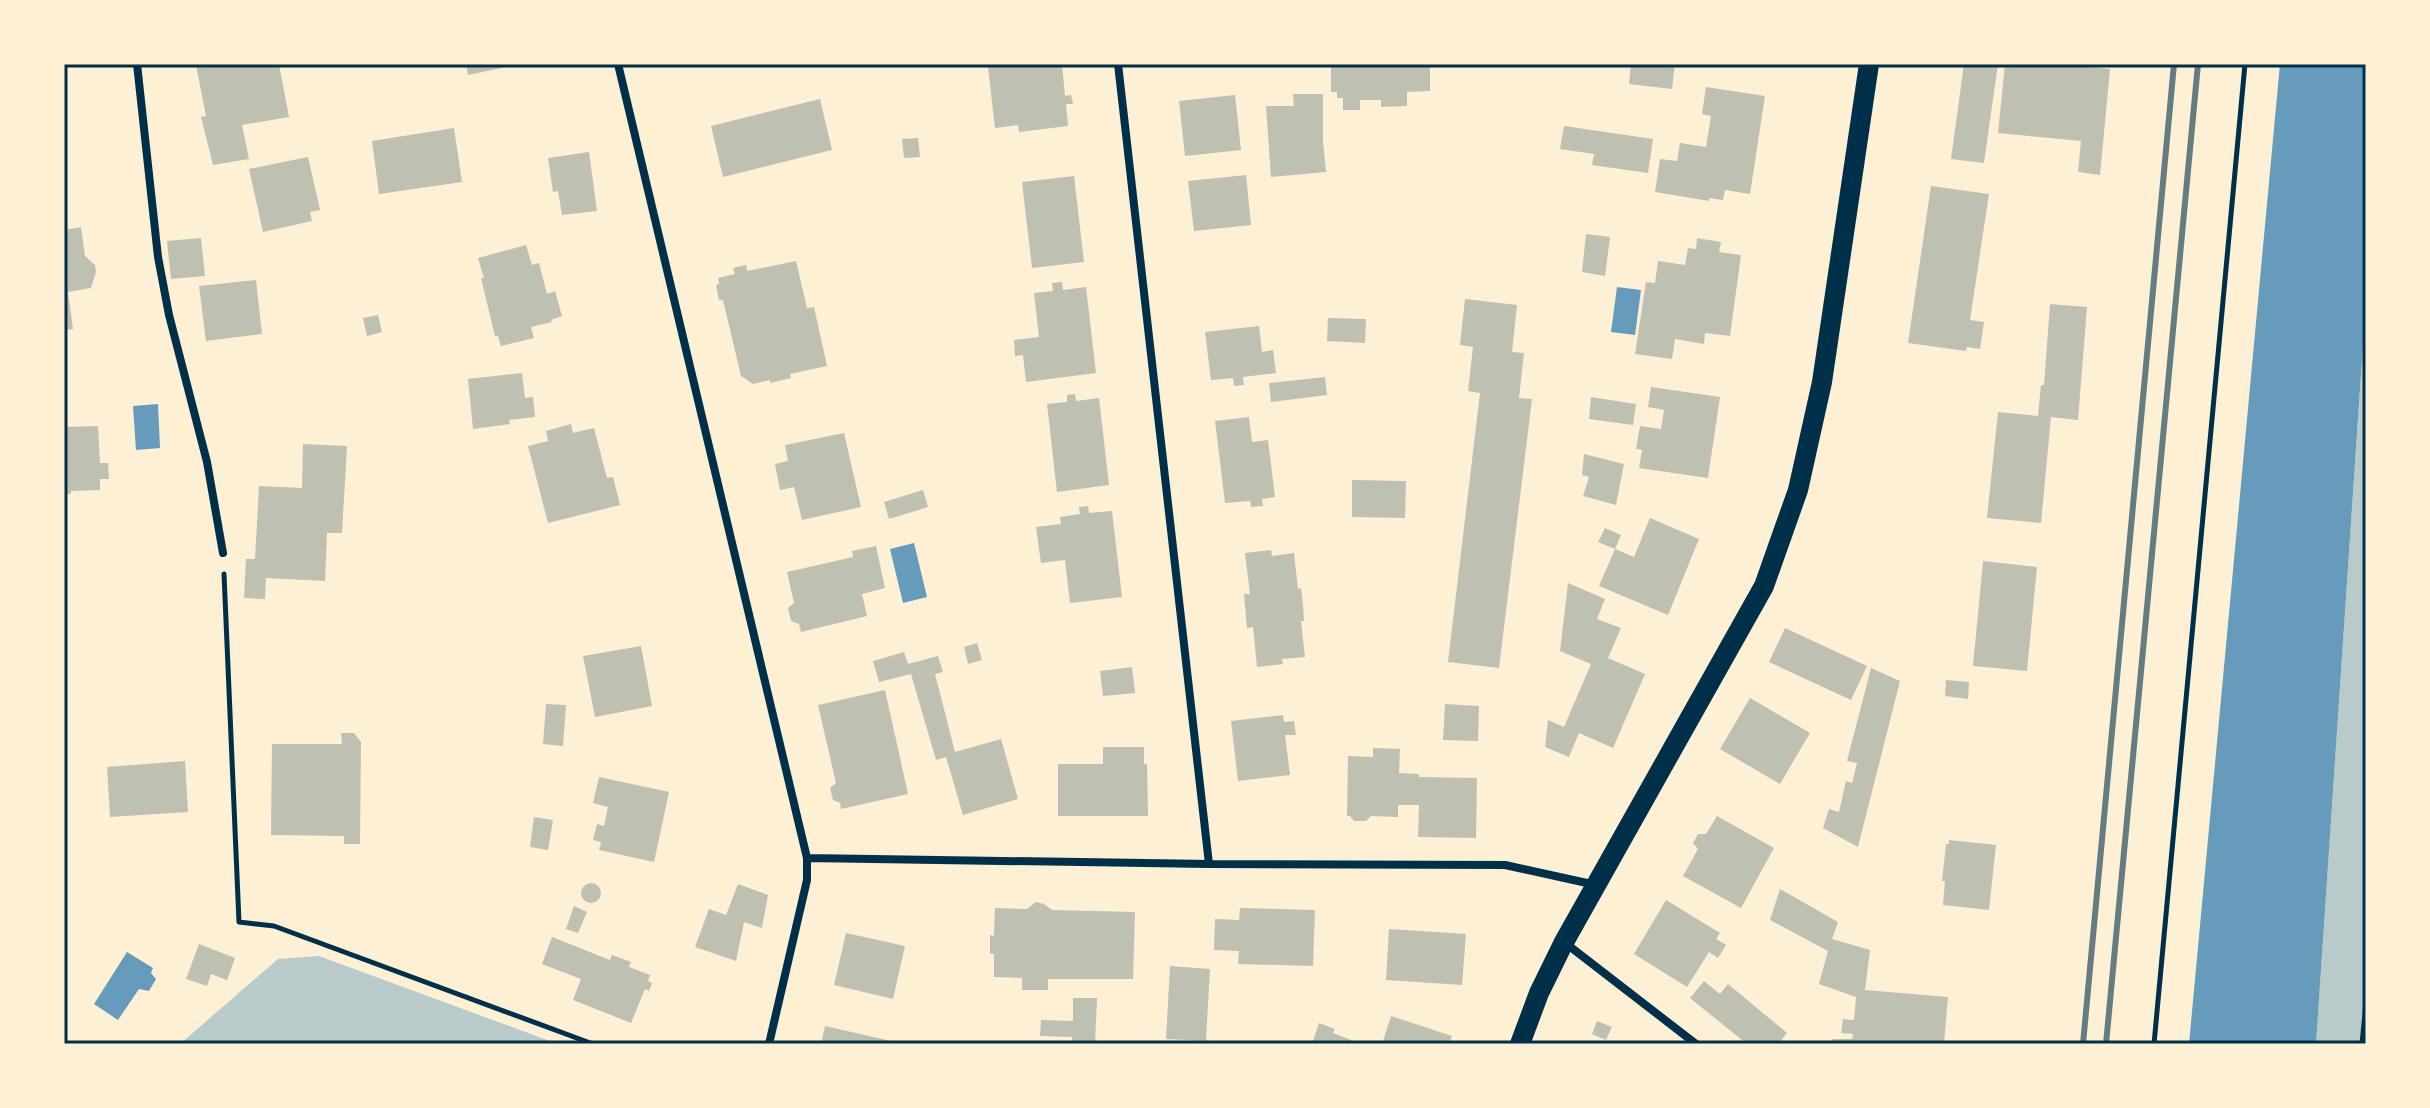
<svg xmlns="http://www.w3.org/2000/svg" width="2430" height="1108" font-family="'Nunito Sans',sans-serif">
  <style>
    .green { fill: #b9caca }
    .water { fill: #669bbc }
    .building { fill: #bec0b2 }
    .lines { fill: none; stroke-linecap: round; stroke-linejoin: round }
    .path { stroke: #003049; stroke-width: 5 }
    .minor { stroke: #003049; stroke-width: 8 }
    .primary { stroke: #003049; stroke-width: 20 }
    .rail { stroke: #657d81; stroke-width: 6 }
    .neatline { fill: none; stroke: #003049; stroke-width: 3 }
  </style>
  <rect width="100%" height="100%" fill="#fdf0d5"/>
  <path class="green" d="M2366 299V1044H2316Z
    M319 956 558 1044H180L278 959Z"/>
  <path class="water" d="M2280 64H2366V299L2316 1044H2189Z
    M1617 287 1641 290 1635 335 1611 332Z
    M158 404 160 448 136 450 133 406Z
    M914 543 927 597 903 603 890 549Z
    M127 952 153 968 151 973 156 979 149 991 139 989 118 1020 94 1004Z"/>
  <path class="building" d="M279 64 289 117 242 125 249 159 213 165 201 117 206 116 196 65Z
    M466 64H516V65L468 75Z
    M1011 64H1062L1065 96 1071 95 1073 104H1066L1068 126 1019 132 1018 125 995 128 988 67Z
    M1331 64H1430V91L1407 92V106L1381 107V100H1360V110H1343V98H1337V92H1331Z
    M1631 64H1675L1672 89 1629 84Z
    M1964 64H1998L1984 163 1951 159Z
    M2005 64H2057L2110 69 2100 175 2078 172 2081 141 1998 133Z
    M1706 87 1765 96 1750 194 1725 190 1723 200 1709 198V201L1655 192 1660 159 1677 161 1680 143 1706 147 1711 116 1702 114Z
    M1293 94H1323V141L1326 172 1271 177 1266 106H1294Z
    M1235 95 1241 150 1185 156 1179 101Z
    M820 99 832 150 723 177 711 126Z
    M1564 126 1653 139 1648 173 1592 165 1594 154 1560 149Z
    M454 128 462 182 379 194 372 141Z
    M918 138 920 157 904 158 902 139Z
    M589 152 597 211 562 215 558 191 553 192 548 158Z
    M308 157 320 210 310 212 312 221 263 232 249 169Z
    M1246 175 1251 225 1194 231 1188 181Z
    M1074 176 1084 262 1032 268 1022 182Z
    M1931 186 1989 194 1970 320 1984 322 1980 349 1967 347 1966 351 1908 343Z
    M81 227 85 256 95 265 96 272 91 288 68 292 73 329 64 330V230Z
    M1586 234 1610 237 1605 276 1582 272Z
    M201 238 205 276 171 279 167 241Z
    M1697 238 1721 242 1719 252 1741 255 1730 336 1705 333 1704 344 1675 339 1672 359 1635 354 1646 282 1655 283 1658 261 1685 265 1688 248 1696 249Z
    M526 245 532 265 539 263 547 294 555 291 562 316 551 320 552 322 531 327 534 338 501 346 498 336H495L481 278H484L478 258Z
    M796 261 807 308 814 307 827 366 790 374 791 378 770 383V380L753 384 741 376 723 300H719L716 285 719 284 718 278 735 274 733 268 746 265 747 271Z
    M256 280 262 334 206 341 199 286Z
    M1062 282 1063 290 1086 287 1096 373 1026 382 1023 355 1015 356 1014 340 1039 337 1034 293 1053 291 1052 283Z
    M1465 299 1517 305 1512 352 1524 353 1519 398 1532 399 1499 668 1448 662 1480 393 1468 391 1473 347 1460 345Z
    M2050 304 2087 307 2078 420 2051 417 2041 523 1987 518 1998 412 2038 416 2041 385H2044Z
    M378 315 382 332 367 336 363 318Z
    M1328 318 1366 319 1365 343 1327 341Z
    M1259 326 1262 352 1273 350 1276 373 1243 377 1244 385 1234 386 1233 378 1211 380 1205 332Z
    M522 373 525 398 533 397 535 417 509 420 510 424 473 429 468 379Z
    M1325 377 1327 395 1271 402 1269 383Z
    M1651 387 1720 397 1708 478 1639 468 1642 450 1636 449 1640 426 1661 429 1664 410 1648 407Z
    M1075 394 1076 401 1099 398 1109 485 1057 492 1047 404 1067 402V395Z
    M1591 397 1636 404 1633 425 1589 419Z
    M1249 417 1252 442 1268 440 1275 497 1262 499 1263 506 1251 507 1250 501 1225 503 1215 421Z
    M571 424 573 433 594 428 607 478 613 477 620 505 548 523 528 446 548 441 546 431Z
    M98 426 100 463H108L109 479H100V490L71 491V494H64V427Z
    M844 433 861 507 802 520 794 487 780 490 775 464 788 461 785 445Z
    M303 444 347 446 342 533H327L325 581 266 578 265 599 244 598 246 559H255L259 486 302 488Z
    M1584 454 1624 464 1616 505 1583 496 1589 477 1582 475Z
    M1352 480 1406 481 1405 518 1352 517Z
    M923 490 928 507 889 519 884 502Z
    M1088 506 1089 513 1112 511 1122 597 1070 603 1065 560 1041 563 1036 527 1061 524 1060 517 1080 514 1079 507Z
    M1650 518 1699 539 1668 615 1599 586 1615 549 1634 557Z
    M1605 528 1621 535 1615 549 1598 542Z
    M876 546 885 588 862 594 867 616 801 632 799 624 791 621 788 608 794 603 787 572 853 557 852 551Z
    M1271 550 1272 556 1294 553 1298 589 1301 588 1303 605 1304 621H1301L1305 657 1282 659 1283 664 1257 667 1253 627 1247 628 1244 594H1250L1245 553Z
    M1983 561 2037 567 2027 671 1973 666Z
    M1568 583 1605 599 1597 619 1621 628 1608 658 1645 674 1613 748 1579 733 1569 757 1545 747 1548 720 1564 727 1591 664 1560 651Z
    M1785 628 1867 666 1851 700 1769 662Z
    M977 643 982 660 968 664 964 647Z
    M641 646 652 706 595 717 583 656Z
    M904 652 908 664 938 656 943 672 935 674 955 752 1001 739 1018 799 963 815 946 757 936 760 911 674 879 682 873 661Z
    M1132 667 1135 693 1103 696 1100 671Z
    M1871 668 1900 681 1858 847 1823 828 1829 809 1839 812 1846 781 1852 783 1857 763 1847 761Z
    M1946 680 1969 682 1968 699 1945 696Z
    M885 690 908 794 841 809 840 803 833 800 830 788 836 783 818 705Z
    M1750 698 1810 733 1780 784 1720 749Z
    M546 704 566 705 563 746 543 744Z
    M1445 704 1479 706 1478 741 1443 740Z
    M1283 715 1284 722 1294 721 1296 735H1285L1290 775 1238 781 1231 721Z
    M341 733H354L361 742 360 844H344V836L271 835 272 744H342Z
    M1103 747H1144V764H1147L1148 816H1058V764H1103Z
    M1373 748 1400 749 1399 773 1419 774V777L1477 778 1476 838 1418 837 1419 805H1398V817L1371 816 1366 821H1354L1350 816H1347L1348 756 1373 757Z
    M185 761 188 812 110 817 107 767Z
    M599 777 669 792 654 862 599 850 601 842 593 840 597 824 604 826 608 807 593 803Z
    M1717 816 1774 848 1741 908 1683 876 1698 849 1693 843 1698 834H1706Z
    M534 817 553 820 548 850 530 847Z
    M1949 840 1996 845 1989 910 1943 905 1945 881H1942L1946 844H1949Z
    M581 893a10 10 0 1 1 20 0a10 10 0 1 1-20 0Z
    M738 884 768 895 762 928 744 922 736 961 695 947 709 909 726 915Z
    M1780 889 1838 922 1832 939 1870 950 1865 990 1948 997 1944 1044H1831L1832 1039H1852L1853 1034 1841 1033 1843 1019 1854 1020 1856 997 1819 984 1828 951 1770 920Z
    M1666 900 1720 933 1716 939 1726 945 1718 958 1709 952 1687 987 1634 954Z
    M1036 902 1044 904 1052 910 1135 912 1133 979H1048V990H1022V978L994 977V954H990V935L994 936 995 908 1027 909Z
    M574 906 587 912 578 933 566 929Z
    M1240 908 1315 910 1313 966 1238 964 1239 951 1214 950 1215 919 1239 920Z
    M1389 929 1466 934 1462 985 1386 980Z
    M846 933 905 946 893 999 834 985Z
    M552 937 610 960 612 955 631 962 629 967 650 975 648 981 652 983 649 991 645 989 631 1023 573 1000 581 979 542 964Z
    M199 944 235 958 227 980 211 974 207 986 186 979Z
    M1170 966 1210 969 1206 1041 1166 1039Z
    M1704 981 1720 994 1728 984 1787 1033 1778 1044H1747L1690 998Z
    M1073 998H1097L1095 1044H1072V1037L1040 1036 1041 1020 1073 1021Z
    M1391 1016 1452 1036 1449 1044H1382Z
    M1597 1021 1612 1027 1606 1040 1592 1034Z
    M1319 1023 1335 1029 1333 1033 1351 1040 1349 1044H1312Z
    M825 1026 900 1043V1044H821Z"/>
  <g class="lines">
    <path class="path" d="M224 574 239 922 274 926 593 1044
      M2154 1044 2245 64
      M2362 1044 2366 1003"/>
    <path class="minor" d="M137 64 158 257 169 315 207 462 223 553
      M618 64 807 858V880L769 1044
      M1118 64 1209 864
      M807 858 1209 864 1505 865 1596 885
      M1564 942 1696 1044"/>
    <path class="primary" d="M1520 1044 1539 993 1564 942 1764 586 1798 490 1822 382 1869 64"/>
    <path class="rail" d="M2083 1044 2174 64
      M2106 1044 2198 64"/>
  </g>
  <rect width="2430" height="1108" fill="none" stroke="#fdf0d5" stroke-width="132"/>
  <rect x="66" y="66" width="2298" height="976" class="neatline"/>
</svg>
